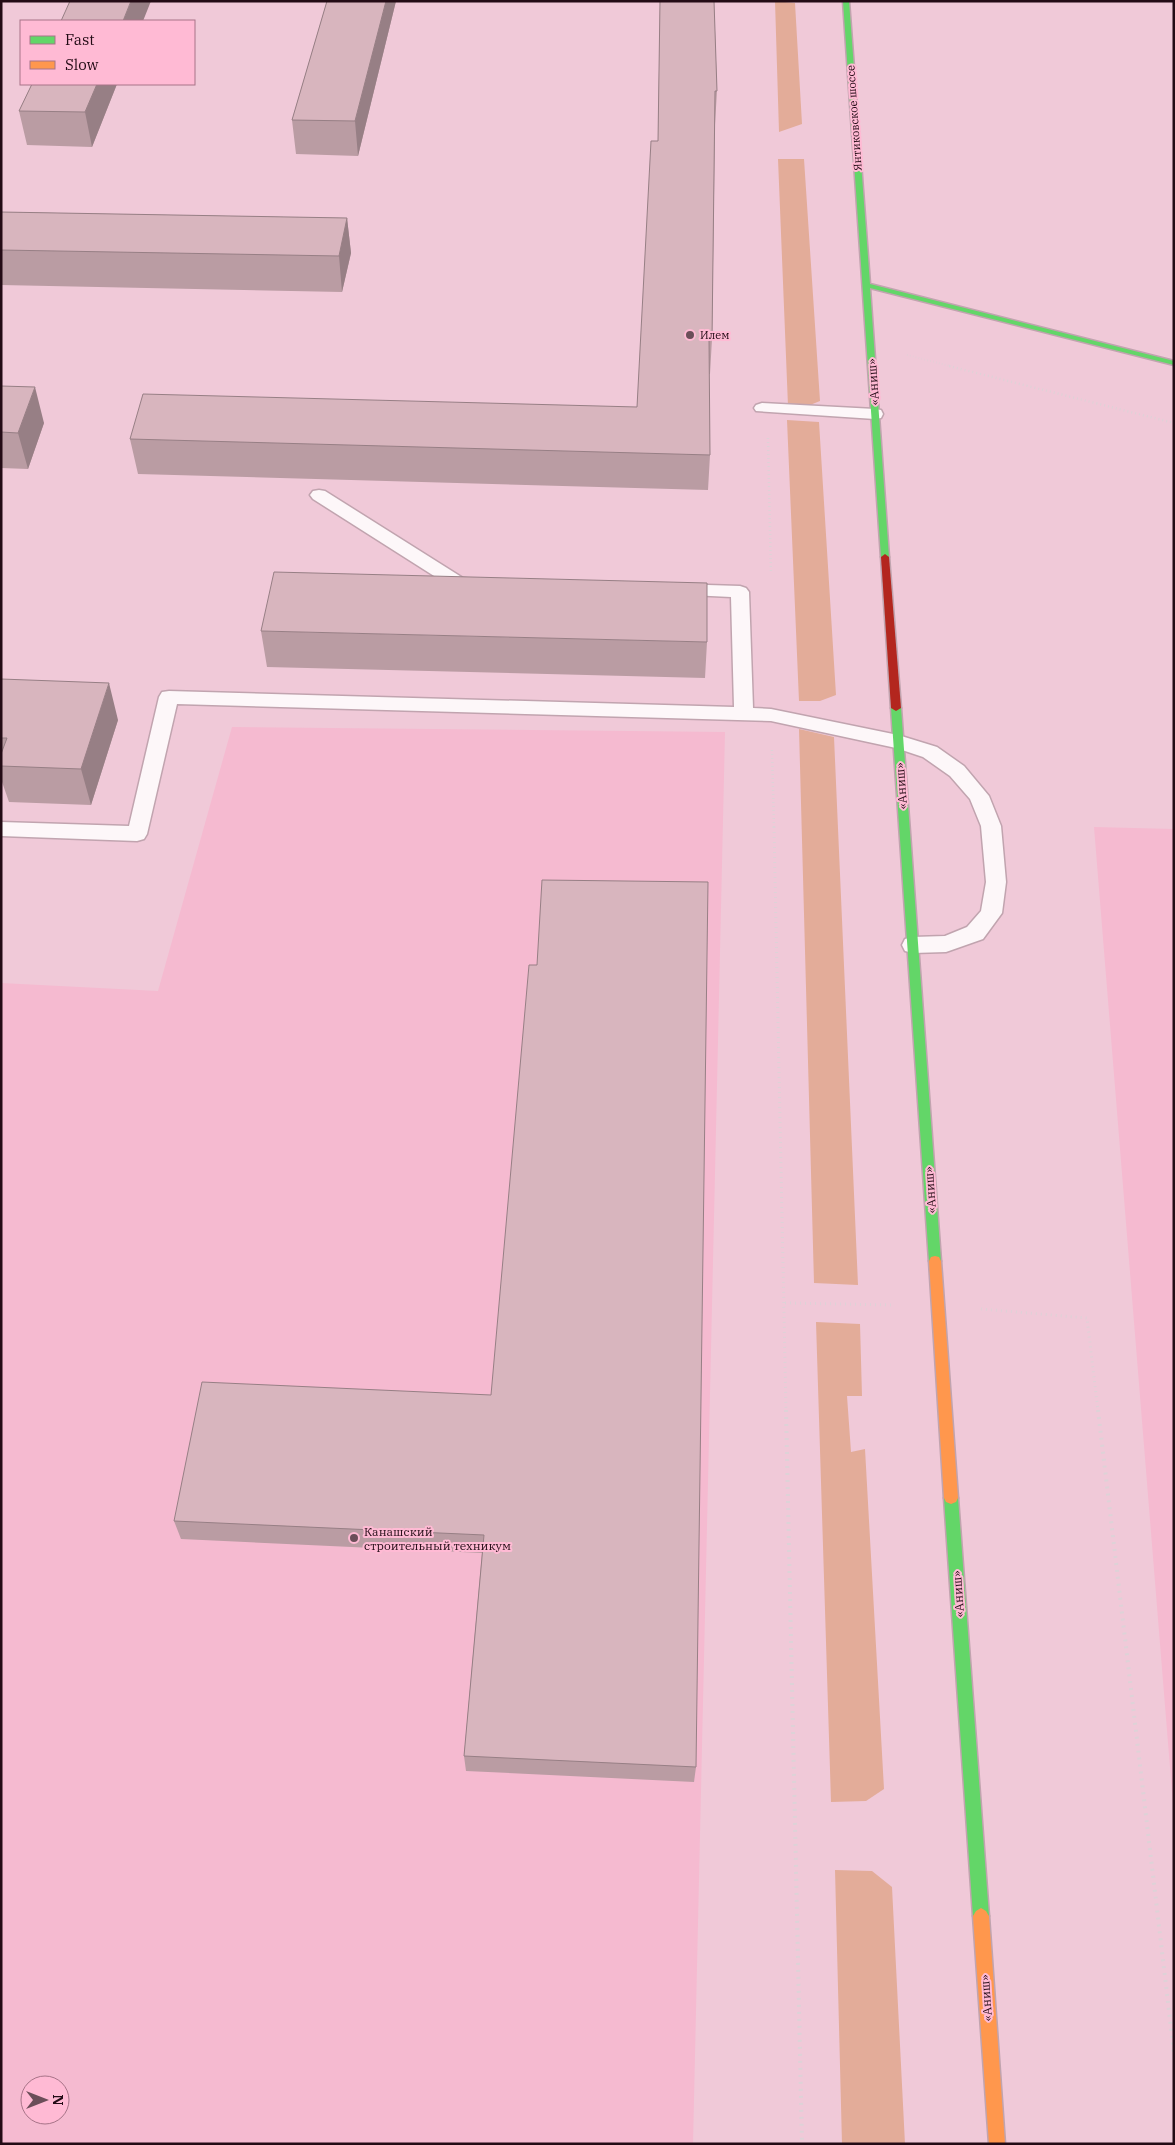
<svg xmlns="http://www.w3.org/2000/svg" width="1175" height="2145" font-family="'IBM Plex Serif',serif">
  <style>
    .built { fill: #f5bad0; fill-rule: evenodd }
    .green { fill: #e3ac99 }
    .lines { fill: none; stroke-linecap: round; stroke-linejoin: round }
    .lane-casing { stroke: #c1a4af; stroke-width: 3 }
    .fast-casing { stroke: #c1a4af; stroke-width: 3 }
    .slow-casing { stroke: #c1a4af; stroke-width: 3 }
    .jam-casing { stroke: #c1a4af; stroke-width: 3 }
    .path-far3 { stroke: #ded2d7; stroke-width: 2; stroke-dasharray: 0.5 2.5; stroke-linecap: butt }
    .path-far2 { stroke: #ded2d7; stroke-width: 2.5; stroke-dasharray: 1 3; stroke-linecap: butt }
    .path-far1 { stroke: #ded2d7; stroke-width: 3; stroke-dasharray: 1 4; stroke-linecap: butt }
    .path { stroke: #ded2d7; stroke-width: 4; stroke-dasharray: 2 5; stroke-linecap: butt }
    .lane { fill: #fdf7f9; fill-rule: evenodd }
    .fast { fill: #63d668; fill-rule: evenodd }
    .slow { fill: #ff974d; fill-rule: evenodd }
    .jam { fill: #b3261e; fill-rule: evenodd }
    .wall { fill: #ba9ca3 }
    .shaded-wall { fill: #977f85 }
    .building { fill: #d8b5be; stroke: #977f85 }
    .poi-dot { fill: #6b4e59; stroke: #ffbad4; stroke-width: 2 }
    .labels { text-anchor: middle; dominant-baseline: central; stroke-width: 4; stroke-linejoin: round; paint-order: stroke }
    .far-street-label { font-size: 11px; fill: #230b15; stroke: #ffbad4 }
    .far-poi-label { font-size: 11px; fill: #230b15; stroke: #ffbad4; text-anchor: start }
    .street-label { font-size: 12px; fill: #230b15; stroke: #ffbad4 }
    .poi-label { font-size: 12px; fill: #230b15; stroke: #ffbad4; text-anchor: start }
  </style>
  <rect width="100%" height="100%" fill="#f0c9d8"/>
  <path class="built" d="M232 727 725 732 693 2144H1V983L158 991ZM30 2085H60V2115H30Z
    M1094 827 1174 829V1817Z"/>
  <path class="green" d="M775 1 795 3 802 124 779 132Z
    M778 159H804L820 401 810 405 788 406Z
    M787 420 819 422 836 695 820 701H799Z
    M799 729 834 737 858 1285 814 1283Z
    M816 1322 860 1324 862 1396H847L851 1452 865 1449 884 1789 866 1801 831 1802Z
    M835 1870 872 1871 892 1887 905 2144H842Z"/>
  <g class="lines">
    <g class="lane-casing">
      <path id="lane" d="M762 403 875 409 881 410 883 414 881 418 875 419 756 411 754 408 756 405Z
        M319 490 325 491 463 578 481 580 484 584 481 588 475 590 453 588 313 499 310 495 313 491Z
        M676 584 740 586 746 588 749 592 753 708 771 709 898 735 937 747 964 766 989 796 1001 826 1006 882 1002 913 983 939 946 952 913 953 905 951 902 945 905 939 913 937 945 936 967 927 981 911 986 882 981 826 970 799 950 776 923 757 896 748 771 721 177 704 147 834 144 839 137 841 1 836V822L129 826 159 697 162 692 169 691 734 707 731 597 670 594 667 590 670 586Z"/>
    </g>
    <g class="fast-casing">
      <path id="fast" d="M843 1H849L870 284 1174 361V365L870 288 889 557 885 560 881 557Z
        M896 705 901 708 941 1261 939 1265 935 1266 931 1265 929 1261 891 708Z
        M951 1492 956 1494 958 1498 989 1916 986 1921 981 1924 976 1921 973 1916 944 1498 946 1494Z"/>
    </g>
    <g class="slow-casing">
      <path id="slow" d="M935 1256 939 1257 941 1261 958 1498 956 1502 951 1504 946 1502 944 1498 929 1261 931 1257Z
        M981 1908 986 1911 989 1916 1005 2144H989L973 1916 976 1911Z"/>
    </g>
    <g class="jam-casing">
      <path id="jam" d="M885 554 889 557 901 708 896 711 891 708 881 557Z"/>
    </g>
    <path class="path-far3" d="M907 355 954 367"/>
    <path class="path-far2" d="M949 366 1174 423
      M768 438 771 574
      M772 750 774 829"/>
    <path class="path-far1" d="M774 827 786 1411
      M785 1303 894 1305
      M981 1309 1087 1318 1098 1411"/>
    <path class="path" d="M786 1410 802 2144
      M1098 1410 1174 2053"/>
    <use href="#lane" class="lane"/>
    <use href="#fast" class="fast"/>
    <use href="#slow" class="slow"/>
    <use href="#jam" class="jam"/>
  </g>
  <path class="wall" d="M327 1H396L358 156 296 154 292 120Z
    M660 1H714L717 91 715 124 712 339 710 374H709L710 455 708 490 138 474 130 439 637 407 658 141Z
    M32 84H117L92 147 27 145 19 111Z
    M1 212 347 218 351 253 342 292 1 285Z
    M1 386 44 423 28 469 1 468Z
    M261 631 707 642 705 678 267 667Z
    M1 679 118 720 91 805 9 802 1 779Z
    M491 1395 696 1767 694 1782 466 1771 464 1756 482 1553 181 1539 174 1521Z"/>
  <path class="shaded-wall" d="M131 1H151L143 21H123Z
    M386 1H396L358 156 355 121Z
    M97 84H117L92 147 85 112Z
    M347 218 351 253 342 292 339 256Z
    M35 387 44 423 28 469 18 433Z
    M109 683 118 720 91 805 81 769Z"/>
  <path class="building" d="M70 1H131L123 21H61Z
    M327 1H386L355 121 292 120Z
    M660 1H714L717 91H715L712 339H709L710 455 130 439 143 394 637 407 651 141H658Z
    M32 84H97L85 112 19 111Z
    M1 212 347 218 339 256 1 250Z
    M1 386 35 387 18 433 1 432Z
    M274 572 707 583V642L261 631Z
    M1 679 109 683 81 769 1 766V754L7 738H1Z
    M542 880 708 882 696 1767 464 1756 484 1535 174 1521 202 1382 491 1395 529 965H537Z"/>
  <g class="poi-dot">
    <circle cx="690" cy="335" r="5"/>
    <circle cx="354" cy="1538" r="5"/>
  </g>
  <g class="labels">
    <g class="far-street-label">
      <text transform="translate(854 118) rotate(-94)">Янтиковское шоссе</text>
    </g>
    <g class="far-poi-label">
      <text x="700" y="335">Илем</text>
    </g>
    <g class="street-label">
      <text transform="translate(873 382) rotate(-94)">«Аниш»</text>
      <text transform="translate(901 786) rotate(-94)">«Аниш»</text>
      <text transform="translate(930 1190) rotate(-94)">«Аниш»</text>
      <text transform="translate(958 1594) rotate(-94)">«Аниш»</text>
      <text transform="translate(986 1998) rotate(-94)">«Аниш»</text>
    </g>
    <g class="poi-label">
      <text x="364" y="1531">Канашский<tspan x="364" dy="14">строительный техникум</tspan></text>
    </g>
  </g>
  <rect width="1175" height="2145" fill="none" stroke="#230b15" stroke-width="5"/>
  <rect x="20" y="20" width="175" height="65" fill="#ffbad4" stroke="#a77488"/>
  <rect x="30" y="36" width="25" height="8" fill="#63d668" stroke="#a77488"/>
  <text x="65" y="45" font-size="15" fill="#230b15">Fast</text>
  <rect x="30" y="61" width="25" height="8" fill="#ff974d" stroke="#a77488"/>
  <text x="65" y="70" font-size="15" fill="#230b15">Slow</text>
  <g transform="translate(45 2100) rotate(90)"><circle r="24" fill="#ffbad4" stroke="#a77488"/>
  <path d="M0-4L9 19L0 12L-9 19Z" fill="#6b4e59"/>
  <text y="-8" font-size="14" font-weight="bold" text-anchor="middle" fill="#230b15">N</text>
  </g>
</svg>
